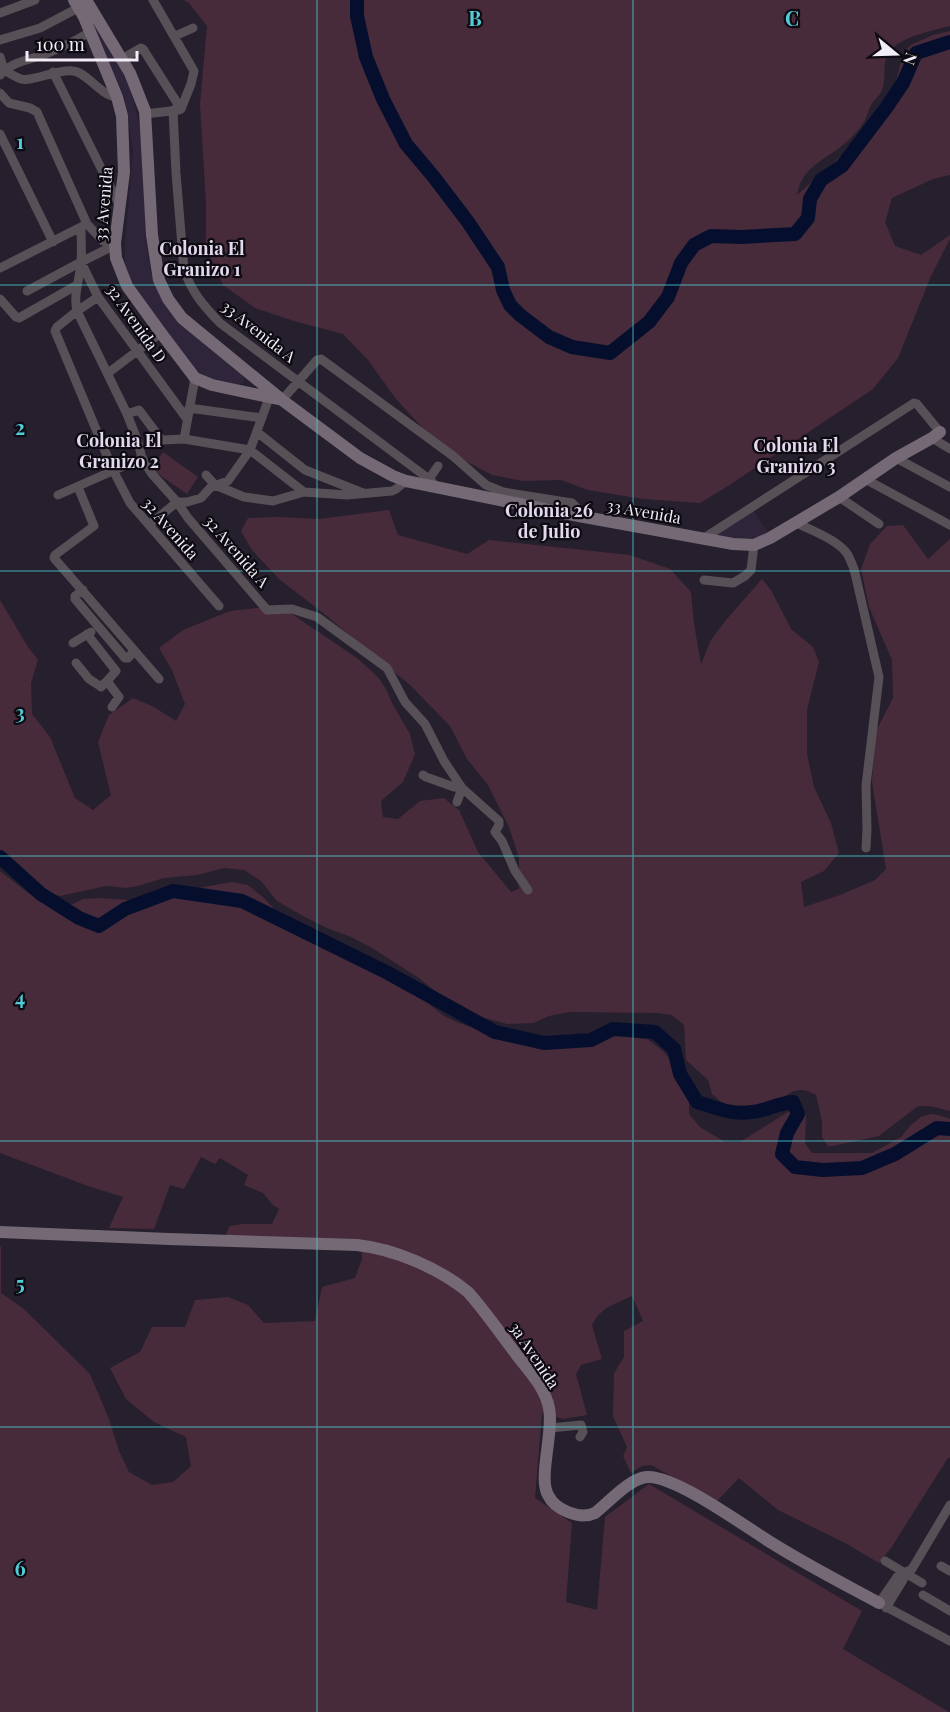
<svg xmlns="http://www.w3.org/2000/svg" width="950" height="1712" font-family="'Playfair Display',serif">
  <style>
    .built { fill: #2f253a }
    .green { fill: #482b3a }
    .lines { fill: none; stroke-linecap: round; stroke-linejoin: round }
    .river { stroke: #050f2d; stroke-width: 14 }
    .street { stroke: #575056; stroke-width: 9 }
    .secondary { stroke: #746974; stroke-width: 12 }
    .grid { fill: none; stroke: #52ccd6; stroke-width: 1.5; stroke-opacity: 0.55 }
    .labels { text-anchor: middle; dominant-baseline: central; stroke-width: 4.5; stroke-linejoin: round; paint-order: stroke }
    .street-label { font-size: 16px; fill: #f2edf8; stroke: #0d0a11 }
    .neighbourhood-label { font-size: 18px; font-weight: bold; fill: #e3d9ee; stroke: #0d0a11 }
    .grid-label { font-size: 20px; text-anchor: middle; font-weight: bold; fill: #52ccd6; stroke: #0d0a11; stroke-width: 4.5; stroke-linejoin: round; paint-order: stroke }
  </style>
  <rect width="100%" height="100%" fill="#261f2e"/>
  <path class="built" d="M94 28 100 30 131 87 143 143 146 241 151 272 162 295 242 375 244 379 243 383 238 385 224 383 207 378 190 366 179 354 133 284 125 264V245L133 151 129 123 124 96Z
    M753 510 769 534 749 540 710 538Z"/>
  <path class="green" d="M183 0H950V26C934 30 906 36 894 47 879 61 888 74 882 90 880 96 874 99 871 105 868 110 867 117 864 122 857 133 845 144 835 151 822 160 808 167 801 182 799 185 798 191 797 195L859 140 869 129 895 86 903 53 911 45 933 35 950 31V175L933 179 892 198 885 222 895 246 921 255 950 235V239L931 276 898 358 873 389 728 486 700 503 643 499 588 490 561 480 523 481 492 475 440 447 396 399 368 360 343 334 294 321 255 308 223 285 206 248V203L200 104 207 26 189 3Z
    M163 452 198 477 187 494 151 469Z
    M389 510 398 535 467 554 489 540 630 555 670 569 691 592 694 624 701 664 711 640 726 620 762 579 771 590 791 629 813 647 819 662 807 710V754L814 787 831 823 839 853 824 871 801 882 804 907 840 895 875 880 886 869 872 782 875 733 893 698 892 660 869 607 861 569 870 544 887 526 903 525 928 559 950 539V1111L930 1106H918L879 1136 833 1146H828L822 1137V1121L816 1095C792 1081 785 1100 766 1111 762 1114 757 1115 753 1116L721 1102 712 1094 708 1080 686 1060 684 1025 672 1015 657 1013 569 1012 549 1016 533 1023 507 1024 470 1014 451 1004 419 978 372 948 351 937 327 928 303 916 277 901 261 881 244 870 224 868 197 875 164 878 138 886 126 888 106 886 60 896 34 887 0 862V600L28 647 38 660 31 683 32 714 50 737 75 798 93 810 111 795 98 742 109 715 133 698 154 707 176 721 185 704 172 670 159 648 183 630 230 611 257 608 286 610 357 658 378 677 386 689 393 705 410 734 415 754 403 782 381 801 383 817 398 819 420 801 444 798 459 810 478 852 511 892 519 889V858L509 827 488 785 467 759 450 726 410 685 323 613 279 579 252 550 241 531 248 518 280 517 319 519Z
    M0 871 31 895 42 901 60 905 73 904 83 899 99 898 142 901 155 896 220 884 232 882 248 885 264 898 278 913 324 945 346 957 398 980 422 995 429 1004 444 1016 459 1023 512 1041 537 1043 563 1035 617 1031 637 1038 647 1039 663 1051 689 1083V1114L700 1127 725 1142H740L794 1108H802L806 1116 805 1143 812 1153H872L901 1137 911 1125 921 1117 931 1114 938 1115 950 1119V1458H948L891 1548 879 1563 845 1543 778 1510 739 1478 717 1501 651 1465 642 1466 631 1473 623 1456 627 1447 613 1416 614 1373 624 1357V1331L643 1321 632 1296C615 1304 601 1307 592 1325L602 1359 581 1365 576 1374 587 1415 563 1419 542 1413 535 1498 572 1523 566 1602 597 1610 605 1517 649 1484 862 1611 843 1649 949 1712H0V1246L1 1247V1293L24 1309 90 1374 109 1419 119 1451 129 1472 152 1485 173 1482 191 1466 186 1437 154 1422 126 1399 110 1368 140 1352 152 1327H185L195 1300 228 1297 248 1305 264 1323 315 1321 322 1287 355 1278 362 1259 361 1244 235 1239 226 1234 230 1226 243 1224H272L279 1209 273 1205 263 1193 244 1185 248 1175 220 1158 215 1164 201 1157 184 1189 170 1185 154 1229 109 1228 123 1197 88 1186 0 1153Z"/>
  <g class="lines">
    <path class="river" d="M357 0V16L366 57 383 99 406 144 433 176 468 222 498 267 503 290 510 305 520 315 549 337 572 347 610 353 649 322 668 297 681 263 694 245 711 236 741 237 795 234 808 218 810 199 821 180 842 166 886 108 903 83 916 53 950 42
      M0 857 41 894 79 918 99 926 125 909 173 891 242 901 388 973 495 1032 544 1043 591 1040 613 1029 655 1032 674 1049 680 1074 697 1102C716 1108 732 1115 752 1112 766 1111 778 1103 793 1102L798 1114 787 1133 782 1154 795 1167 823 1170 862 1168 895 1154 937 1128 950 1129"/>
    <path class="street" d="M153 0 194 71 191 84 181 109
      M0 13 35 0
      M175 36 193 28
      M0 40 40 28 78 8
      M0 57 4 70C9 73 15 77 21 79 32 82 57 69 73 71 87 72 99 95 117 97
      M122 59 141 48 143 49 181 109
      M53 72 119 204
      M0 75C9 63 28 60 43 55 59 49 75 41 90 32
      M0 93 9 103 30 108 37 112 87 224 103 241 115 243
      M173 110 176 173 184 270C193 294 203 305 220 323L429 479
      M145 114 179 110
      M0 134 53 242
      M81 227C81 238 82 251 81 262 80 279 73 294 77 311L127 414 138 442 142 458 152 474 177 502 188 518 267 610 292 609 317 617 387 668 405 702 425 724 444 761 462 788 499 821V825L495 832 502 841 515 871 528 890
      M81 262 109 248 110 243
      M0 268 85 225
      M27 291 81 262 98 297 187 419
      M98 297 77 311 57 327 55 331 113 470 130 503 219 606
      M0 299 16 317 19 318 77 285
      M108 373 161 333
      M282 400 317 360 321 359 453 456 486 485 503 492 572 503 577 508 579 516
      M189 408 262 418
      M127 414 139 410 160 438 163 440 184 439 250 450 304 492
      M257 432 305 470 363 493
      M932 438 950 449
      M184 439 195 378
      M896 458 950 487
      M206 475 215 485 244 497 273 501 304 492 347 495 392 491 396 489 406 481
      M865 479 950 525
      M433 483 429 479 438 466
      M78 487 94 526 55 555 54 558 159 679
      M58 495 142 458
      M839 497 879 524
      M797 523C812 531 839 540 848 555 850 559 852 564 854 569L879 677 866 785 867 829 866 848
      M149 525 177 502H187L201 498 211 487 228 481 250 450 269 398
      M704 538 914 403 917 404 940 432
      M704 580 733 583 745 576 751 570 754 545
      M83 590 75 596V599L125 658H128L134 651
      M87 634 116 671 107 681 119 697 112 707
      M73 643 91 632
      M76 663 89 679 100 686 101 687 107 681
      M423 775 426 777 454 787 462 788 457 802
      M550 1428 581 1425 583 1432 580 1437
      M950 1505 912 1569 897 1577 879 1603 950 1641
      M885 1561 922 1583
      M941 1566 950 1571
      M923 1595 950 1611
      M886 1608 903 1580 905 1573"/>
    <path class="secondary" d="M74 0 84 17 117 97 122 116 124 172 115 243 116 258 127 286 161 333 195 378 212 385 278 399
      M86 0 130 73 145 111 152 235 159 280 168 299 182 318 282 400 360 458 393 476 406 481 579 516 733 544 754 545 770 538 839 497 896 458 932 438 940 432
      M0 1232 169 1239 357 1245C394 1249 439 1268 468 1292 485 1311 500 1333 516 1354 528 1370 545 1387 549 1408 554 1432 538 1478 548 1495 555 1510 580 1520 595 1513 609 1502 630 1478 647 1477 676 1475 748 1529 775 1545 809 1566 844 1584 879 1603"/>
  </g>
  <path class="grid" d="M317 0V1712M633 0V1712M0 285H950M0 571H950M0 856H950M0 1141H950M0 1427H950"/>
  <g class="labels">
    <g class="street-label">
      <text transform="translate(103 204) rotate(-85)">33 Avenida</text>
      <text transform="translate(137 323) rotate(55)">32 Avenida D</text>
      <text transform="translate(259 331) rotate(38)">33 Avenida A</text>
      <text transform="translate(644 511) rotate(10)">33 Avenida</text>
      <text transform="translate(171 528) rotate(49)">32 Avenida</text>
      <text transform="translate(237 551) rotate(49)">32 Avenida A</text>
      <text transform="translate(535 1355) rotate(56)">3a Avenida</text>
    </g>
    <g class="neighbourhood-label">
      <text x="202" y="248">Colonia El<tspan x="202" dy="21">Granizo 1</tspan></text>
      <text x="119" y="440">Colonia El<tspan x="119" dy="21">Granizo 2</tspan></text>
      <text x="796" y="445">Colonia El<tspan x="796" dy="21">Granizo 3</tspan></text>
      <text x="549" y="510">Colonia 26<tspan x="549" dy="21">de Julio</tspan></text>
    </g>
  </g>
  <g class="grid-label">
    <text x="475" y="26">B</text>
    <text x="792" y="26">C</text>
    <text x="20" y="149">1</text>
    <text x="20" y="435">2</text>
    <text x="20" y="720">3</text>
    <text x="20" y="1005">4</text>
    <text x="20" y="1291">5</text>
    <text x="20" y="1576">6</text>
  </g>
  <g transform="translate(896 54) rotate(109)" stroke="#0d0a11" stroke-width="4.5" paint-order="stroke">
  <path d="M0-4.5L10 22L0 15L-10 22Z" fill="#f2edf8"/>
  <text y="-9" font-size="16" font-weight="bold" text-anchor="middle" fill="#f2edf8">N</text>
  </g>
  <path d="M27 51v9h110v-9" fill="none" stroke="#f2edf8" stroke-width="3"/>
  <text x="36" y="51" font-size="18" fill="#f2edf8" stroke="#0d0a11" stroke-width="4.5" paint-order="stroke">100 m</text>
</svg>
